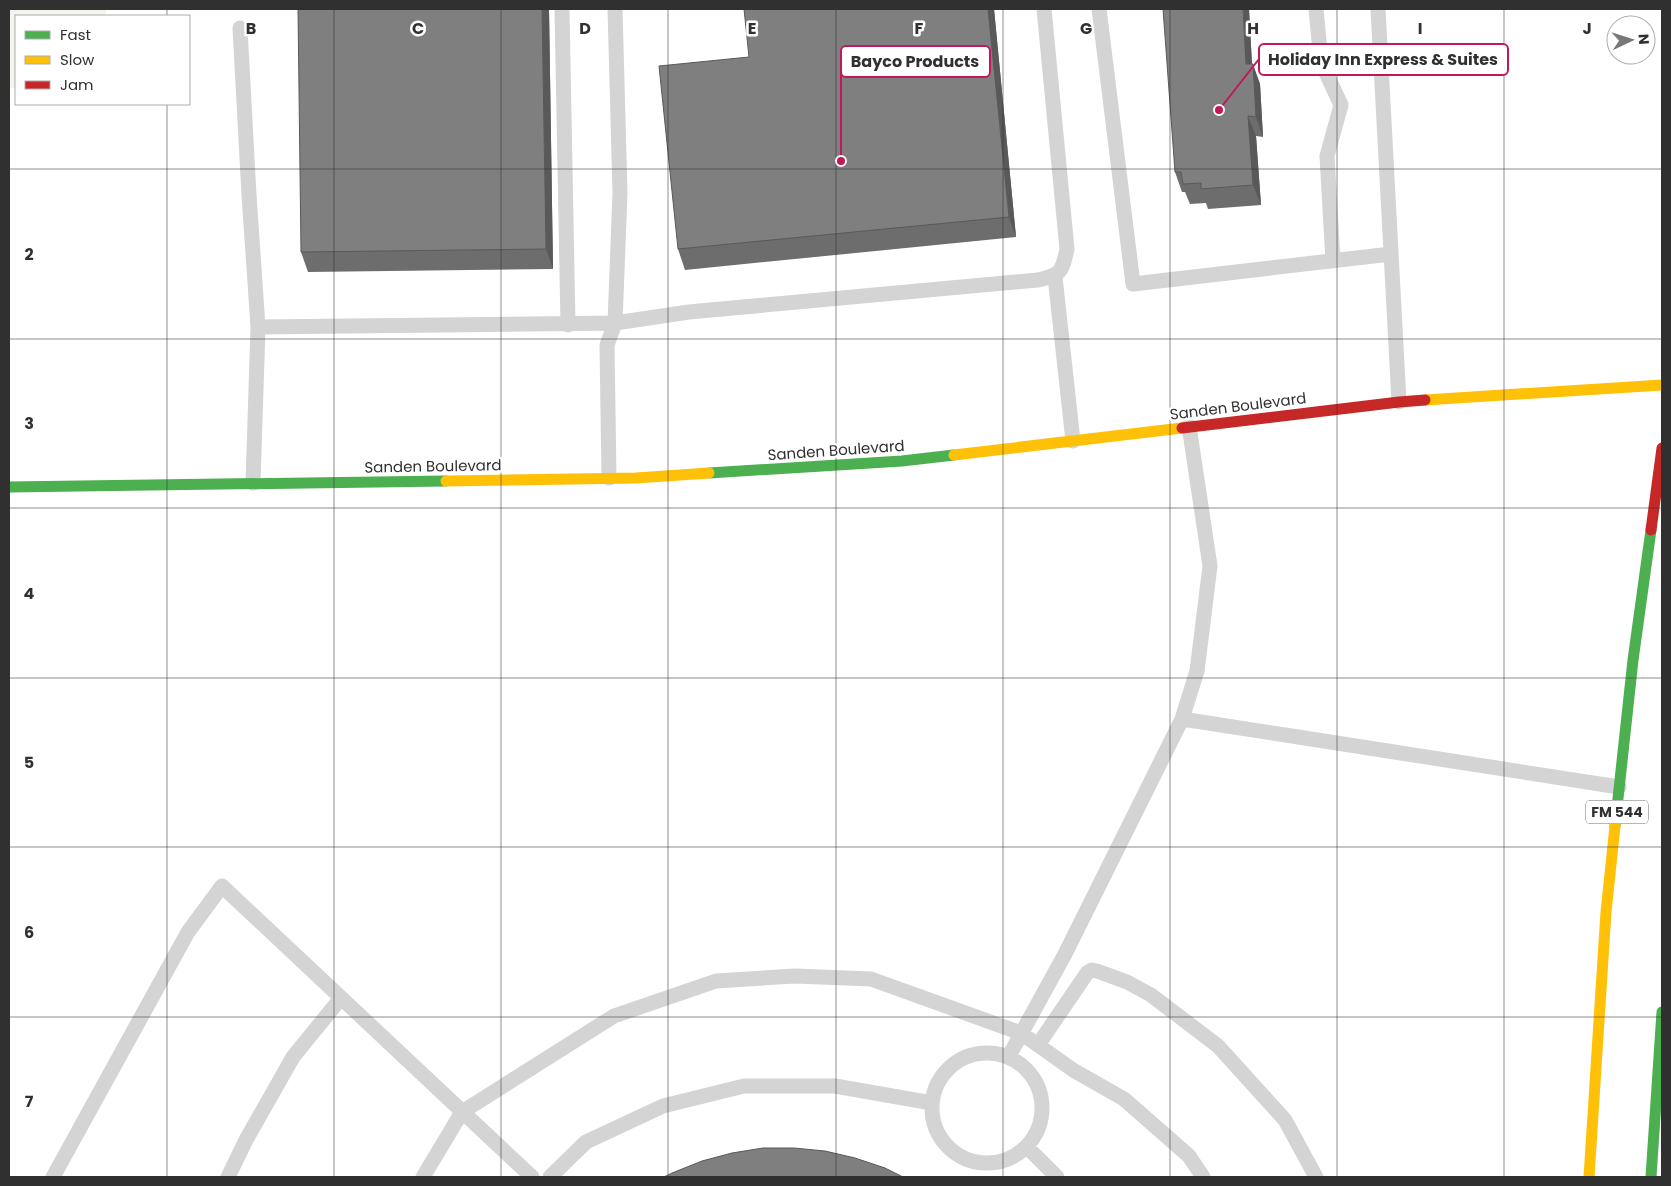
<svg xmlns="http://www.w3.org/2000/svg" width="1671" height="1186" font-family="Poppins,sans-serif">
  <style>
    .green { fill: #f2f5ed }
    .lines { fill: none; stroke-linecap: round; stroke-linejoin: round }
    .lane { stroke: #d4d4d4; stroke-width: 15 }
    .fast { stroke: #4caf50; stroke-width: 11 }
    .slow { stroke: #ffc107; stroke-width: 11 }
    .jam { stroke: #c62828; stroke-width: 11 }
    .wall { fill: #6d6d6d }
    .shaded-wall { fill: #595959 }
    .building { fill: #7f7f7f; stroke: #595959 }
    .grid { fill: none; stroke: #303030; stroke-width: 1; stroke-opacity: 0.55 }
    .labels { text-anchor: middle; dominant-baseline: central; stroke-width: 5; stroke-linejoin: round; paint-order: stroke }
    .shield { fill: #fff; stroke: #6e6e6e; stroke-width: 1 }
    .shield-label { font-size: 14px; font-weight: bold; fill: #303030 }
    .street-label { font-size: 15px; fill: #303030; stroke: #fff }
    .grid-label { font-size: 16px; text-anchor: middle; font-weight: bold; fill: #303030; stroke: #fff; stroke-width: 5; stroke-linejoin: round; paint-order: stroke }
    .leader { fill: none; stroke: #c2185b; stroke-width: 2 }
    .callout-dot { fill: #c2185b; stroke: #fff; stroke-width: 2 }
    .callout { fill: #fff; stroke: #c2185b; stroke-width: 2 }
    .callout-label { font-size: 16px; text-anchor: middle; font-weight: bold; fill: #303030 }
  </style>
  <rect width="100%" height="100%" fill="#fff"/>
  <path class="green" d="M9 9H106V16H16V88H9Z"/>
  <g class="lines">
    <path class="lane" d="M562 9 568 325
      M1099 9 1133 284 1391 254
      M1316 9 1321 62 1341 105 1327 156 1333 261
      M1378 9 1399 402
      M240 28 249 195 258 327 253 483
      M1055 277 1073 441
      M258 327 615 323 689 312 1038 280C1061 275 1062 272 1067 249L1044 9
      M609 478 607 345 615 323 620 193 615 9
      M1182 719 1619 787
      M1038 1045 1087 973 1092 970 1097 971 1127 982 1151 995 1218 1046 1285 1120 1316 1177
      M932 1108a55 55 0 1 1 110 0a55 55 0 1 1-110 0Z
      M1009 1056 1065 954 1182 719 1197 671 1210 566 1189 426
      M1027 1147 1057 1177
      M53 1177 188 932 222 886 532 1177
      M228 1177 246 1140 293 1057 341 998
      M423 1177 462 1112 614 1016 716 981 795 976 871 979 1021 1033 1073 1070 1124 1099 1189 1156 1203 1177
      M550 1177 586 1142 663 1106 744 1086H835L932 1103"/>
    <path class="fast" d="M709 473 902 461 954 455
      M9 487 446 481
      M1615 826 1633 660 1651 530
      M1651 1177 1662 1012"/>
    <path class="slow" d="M1425 400 1662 385
      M954 455 1182 428
      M446 481 636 478 709 473
      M1589 1177 1606 912 1615 826"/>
    <path class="jam" d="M1182 428 1399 402 1425 400
      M1651 530 1662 448"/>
  </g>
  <path class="wall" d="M549 9 553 269 308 272 301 252Z
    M994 9 1016 237 685 270 678 249 749 57Z
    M1249 9 1252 64 1260 84 1263 137 1256 136 1261 205 1208 209 1206 203 1190 204 1185 192H1182L1175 172Z"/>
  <path class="shaded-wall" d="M542 9H549L553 269 546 249Z
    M988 9H994L1016 237 1009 217Z
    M1243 9H1249L1253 84 1246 64Z
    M1253 64 1260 84 1263 137 1256 117Z
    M1248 116 1256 136 1261 205 1253 185Z"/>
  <path class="building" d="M298 9H542L546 249 301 252Z
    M744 9H988L1009 217 678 249 659 66 749 57Z
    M1163 9H1243L1246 64H1253L1256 117 1248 116 1253 185 1201 189V183L1183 184 1181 172H1175Z
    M763 1148H794L825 1151 855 1158 885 1168 903 1177H664L672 1173 702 1161 732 1153Z"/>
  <path class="grid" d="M167 9V16M334 9V1177M501 9V1177M668 9V1177M836 9V1177M1003 9V1177M1170 9V1177M1337 9V1177M1504 9V1177M167 104V1177M9 169H1662M9 339H1662M9 508H1662M9 678H1662M9 847H1662M9 1017H1662"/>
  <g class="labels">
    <rect class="shield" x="1586" y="800.5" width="62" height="23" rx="4"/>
    <g class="shield-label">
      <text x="1617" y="812">FM 544</text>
    </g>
    <g class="street-label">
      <text transform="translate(1238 406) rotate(-7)">Sanden Boulevard</text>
      <text transform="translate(836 450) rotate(-4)">Sanden Boulevard</text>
      <text transform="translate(433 466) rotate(-1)">Sanden Boulevard</text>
    </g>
  </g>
  <g class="grid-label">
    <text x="251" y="34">B</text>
    <text x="418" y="34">C</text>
    <text x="585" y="34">D</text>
    <text x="752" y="34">E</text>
    <text x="919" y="34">F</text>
    <text x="1086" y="34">G</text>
    <text x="1253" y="34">H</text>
    <text x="1420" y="34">I</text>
    <text x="1587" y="34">J</text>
    <text x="29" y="260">2</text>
    <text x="29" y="429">3</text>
    <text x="29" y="599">4</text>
    <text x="29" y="768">5</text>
    <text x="29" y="938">6</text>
    <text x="29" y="1107">7</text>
  </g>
  <path class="leader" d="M1219 110L1259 59M841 161L841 61"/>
  <g class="callout-dot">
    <circle cx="1219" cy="110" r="5"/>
    <circle cx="841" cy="161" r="5"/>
  </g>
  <g class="callout">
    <rect x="1259" y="44" width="249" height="31" rx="5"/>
    <rect x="841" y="46" width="149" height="31" rx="5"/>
  </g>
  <g class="callout-label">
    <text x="1383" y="65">Holiday Inn Express &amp; Suites</text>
    <text x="915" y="67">Bayco Products</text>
  </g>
  <rect width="1671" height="1186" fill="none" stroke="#303030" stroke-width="20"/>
  <rect x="15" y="15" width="175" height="90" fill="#ffffff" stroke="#acacac"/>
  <rect x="25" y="31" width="25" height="8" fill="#4caf50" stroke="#acacac"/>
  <text x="60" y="40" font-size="15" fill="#303030">Fast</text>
  <rect x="25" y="56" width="25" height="8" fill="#ffc107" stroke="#acacac"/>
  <text x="60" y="65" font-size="15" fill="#303030">Slow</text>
  <rect x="25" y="81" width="25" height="8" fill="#c62828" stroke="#acacac"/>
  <text x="60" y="90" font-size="15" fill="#303030">Jam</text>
  <g transform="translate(1631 40) rotate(86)"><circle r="24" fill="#ffffff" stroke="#acacac"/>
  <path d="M0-4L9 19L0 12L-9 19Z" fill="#787878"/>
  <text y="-8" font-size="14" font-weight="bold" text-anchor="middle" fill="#303030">N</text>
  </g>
</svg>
